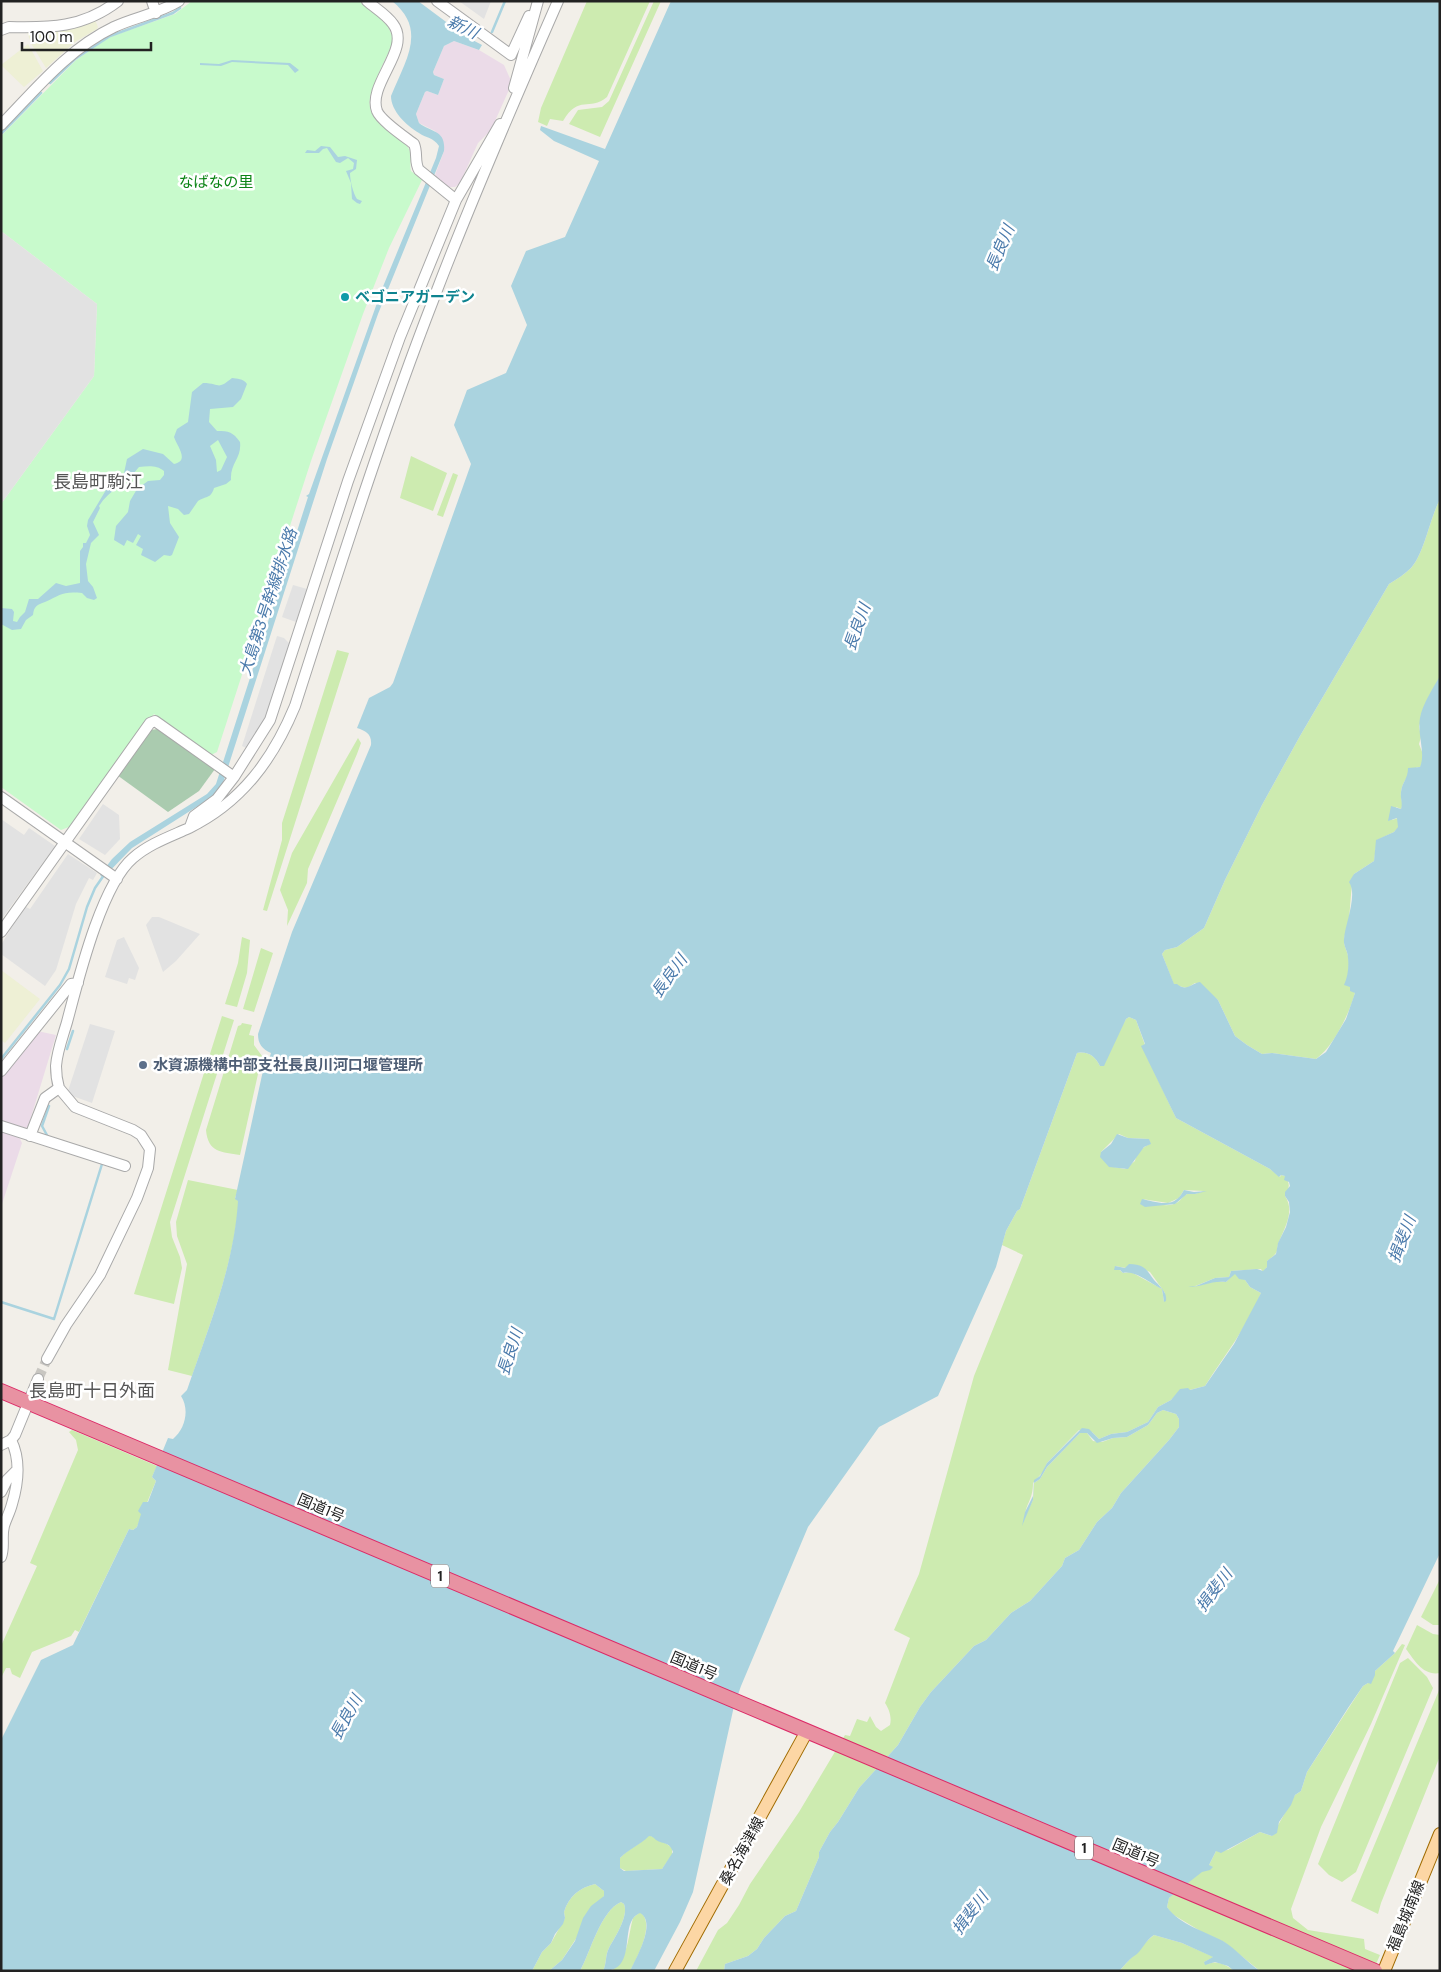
<svg xmlns="http://www.w3.org/2000/svg" width="1441" height="1972" font-family="'DM Sans','Noto Sans JP',sans-serif">
  <style>
    .industrial { fill: #ebdbe8 }
    .farmland { fill: #eef0d5 }
    .grass { fill: #cdebb0; fill-rule: evenodd }
    .cemetery { fill: #aacbaf }
    .park { fill: #c8facc }
    .parking { fill: #e2e2e2 }
    .water { fill: #aad3df; fill-rule: evenodd }
    .lines { fill: none; stroke-linecap: round; stroke-linejoin: round }
    .stream { stroke: #aad3df; stroke-width: 2.5 }
    .minor-tunnel { stroke: #c8c6c1; stroke-width: 10; stroke-dasharray: 10 5; stroke-linecap: butt }
    .minor-casing { stroke: #a9a9a9; stroke-width: 12 }
    .major-casing { stroke: #a06b00; stroke-width: 14 }
    .highway-casing { stroke: #dc2a67; stroke-width: 16 }
    .minor { stroke: #fff; stroke-width: 10 }
    .major { stroke: #fcd6a4; stroke-width: 12 }
    .highway { stroke: #e892a2; stroke-width: 14 }
    .culture-dot { fill: #0f9aa8; stroke: #fff; stroke-width: 2 }
    .service-dot { fill: #5c6f8a; stroke: #fff; stroke-width: 2 }
    .labels { text-anchor: middle; dominant-baseline: central; stroke-width: 5; stroke-linejoin: round; paint-order: stroke }
    .shield { fill: #fff; stroke: #646464; stroke-width: 1 }
    .shield-label { font-size: 14px; font-weight: bold; fill: #222 }
    .park-label { font-size: 15px; fill: #0c8416; stroke: #fff }
    .culture-label { font-size: 15px; font-weight: bold; fill: #0d838f; stroke: #fff; text-anchor: start }
    .service-label { font-size: 15px; font-weight: bold; fill: #4e5e75; stroke: #fff; text-anchor: start }
    .street-label { font-size: 15px; fill: #222; stroke: #fff }
    .water-label { font-size: 16px; font-style: italic; fill: #4a7aab; stroke: #fff }
    .quarter-label { font-size: 18px; fill: #555; stroke: #fff }
  </style>
  <rect width="100%" height="100%" fill="#f2efe9"/>
  <path class="industrial" d="M454 41 479 50 504 65 512 83 491 130 478 143 460 183 455 187H448L434 178 444 151 435 131 419 123 416 114 425 92 427 91 438 95 444 79 434 75 433 72 444 46Z
    M37 1031 56 1035 28 1127 24 1129 1 1121V1076Z
    M1 1130 18 1135 22 1143 1 1207Z"/>
  <path class="farmland" d="M95 20 98 27 97 29 75 42 46 68 32 45 27 32Z
    M28 44 43 71 24 87 1 65Z
    M1 970 40 999 5 1043 1 1040Z"/>
  <path class="grass" d="M587 1H650L607 97C589 112 579 94 563 121L550 119 547 126 538 122 541 108Z
    M654 1H661L600 137 569 124 578 110 602 107 609 101Z
    M411 456 447 473 433 511 400 498Z
    M453 473 458 475 443 517 437 515Z
    M1440 499V676L1419 726 1421 737 1419 744 1424 757 1420 768 1417 767C1410 774 1402 781 1401 792 1400 799 1404 803 1401 809L1396 807 1392 820 1398 818V828L1394 832 1377 840 1374 861 1354 874C1350 891 1351 908 1348 925 1347 930 1344 936 1344 941 1344 946 1347 951 1348 956 1352 971 1342 978 1355 993 1349 1014 1334 1046 1316 1059L1272 1053 1262 1054 1247 1045 1235 1036 1218 1000 1195 983 1187 988 1174 985 1162 954 1165 950 1177 947 1204 928 1225 880 1262 805 1300 736 1389 584C1397 579 1405 574 1411 568 1424 554 1430 518 1440 499Z
    M337 650 349 653 267 911 263 910 282 840V823Z
    M358 738 361 743 357 754 308 869 307 883 287 926 288 910 280 890 292 853Z
    M242 937 250 940 247 973 237 1007 225 1004 238 963Z
    M261 948 273 953 254 1012 243 1009Z
    M222 1016 234 1020 170 1222 172 1237 180 1257 182 1268 174 1304 134 1294Z
    M1129 1017 1136 1020 1145 1045 1142 1046 1176 1118 1270 1169 1280 1177 1281 1175 1285 1176C1291 1185 1289 1188 1285 1196 1295 1211 1285 1227 1279 1242 1277 1245 1278 1250 1276 1253 1274 1256 1270 1259 1267 1261V1267L1263 1272 1261 1269 1231 1271 1229 1277 1215 1278 1193 1287 1216 1281 1226 1282 1235 1273 1245 1280 1250 1287 1261 1293C1247 1328 1225 1354 1205 1386L1178 1393 1171 1400 1158 1407 1148 1422 1127 1432 1111 1434 1099 1439 1092 1432 1079 1430 1047 1463 1043 1472 1033 1483C1033 1500 1026 1503 1025 1516L1033 1500 1034 1483 1040 1479 1047 1467 1080 1433H1087L1093 1441 1102 1442 1113 1438 1127 1437 1148 1425 1157 1413 1163 1410 1176 1414 1179 1419V1427L1169 1440 1121 1493 1112 1508 1097 1522 1079 1550 1065 1558 1062 1566 1030 1601 1011 1613 986 1640 974 1646 931 1692 920 1707 898 1745 859 1788 838 1822 830 1832 819 1852V1857L796 1911 785 1916 764 1938 757 1949 748 1956 725 1964 724 1971H696L718 1930 727 1923 739 1905 750 1884 799 1812 845 1735 850 1736 857 1719 867 1722 870 1716 876 1727 881 1731 890 1725C892 1717 889 1709 885 1703L910 1638 894 1630 919 1574 974 1376 1023 1255 1002 1245 1006 1231 1017 1211 1020 1209 1077 1053C1088 1051 1095 1056 1100 1066L1126 1019ZM1119 1134 1128 1138 1149 1139 1150 1144C1143 1147 1136 1153 1135 1161L1125 1169 1114 1167 1101 1152ZM1184 1190 1204 1191 1195 1194H1187C1183 1196 1181 1200 1178 1202 1167 1209 1153 1203 1142 1199L1168 1203 1179 1198ZM1134 1265 1150 1272 1165 1293 1164 1302 1162 1289 1131 1272 1123 1273 1115 1266 1126 1268Z
    M242 1023 252 1025 249 1035 254 1036V1045L262 1056 240 1155C222 1152 208 1153 206 1130L238 1026 241 1025Z
    M188 1180 238 1190 235 1198 239 1201C234 1261 212 1319 192 1376L168 1370 187 1264 177 1236 176 1222Z
    M72 1430 157 1466 152 1477 156 1481 137 1527 133 1530 129 1529 79 1632 75 1630 71 1636 32 1652 20 1678 12 1674 10 1668H6L1 1678V1646L37 1566 30 1563 78 1450 76 1440 69 1432Z
    M1440 1579V1625H1433L1421 1617Z
    M1417 1625 1433 1634 1440 1635V1673C1423 1676 1415 1661 1406 1649Z
    M1402 1644 1405 1645 1371 1724 1321 1827 1291 1909 1293 1918 1308 1930 1364 1939 1365 1949 1380 1955 1373 1971H1260L1224 1942 1202 1932 1172 1914 1167 1907 1169 1898 1209 1865 1216 1851 1228 1850 1260 1832 1272 1836 1295 1795 1301 1791 1307 1772 1363 1686 1368 1683 1375 1671 1395 1653Z
    M1408 1658 1427 1677 1433 1688 1356 1872 1342 1882 1329 1875 1318 1864 1400 1663Z
    M1440 1688V1756L1381 1903 1378 1914 1351 1901Z
    M649 1835C655 1838 667 1843 672 1848V1855L662 1869 626 1871 620 1868V1858C629 1848 640 1845 649 1835Z
    M595 1884 604 1891V1896L562 1960 549 1971H532L542 1952 551 1943 565 1918 564 1912C569 1896 579 1888 595 1884Z
    M621 1902 624 1904C629 1916 615 1937 609 1948 605 1955 607 1963 603 1971H580C590 1953 601 1910 621 1902Z
    M640 1912C656 1923 637 1958 630 1971H611C628 1961 628 1936 633 1918Z
    M1154 1935 1182 1943 1214 1957 1204 1962 1207 1964C1217 1960 1226 1964 1234 1971H1119C1130 1960 1142 1944 1154 1935Z"/>
  <path class="cemetery" d="M158 729 215 769 199 791 168 812 117 775 150 730Z"/>
  <path class="park" d="M192 1H359L386 22 394 40C388 55 372 84 370 98 366 126 398 130 409 149 413 156 409 164 411 171L422 180 389 248 363 314 311 461 265 603 258 604V625L217 752 211 755 154 714 74 825 61 830 1 787V504L94 376 97 304 1 231V136L76 60 110 37 175 14Z"/>
  <path class="parking" d="M459 1H491L484 19Z
    M1 231 97 304 94 376 1 504Z
    M293 585 307 589 296 622 282 617Z
    M277 636 284 638 290 644 266 719 249 749 242 746Z
    M103 804 119 815 120 839 105 855 79 839Z
    M1 819 24 835 29 828 55 846 1 920Z
    M68 854 97 873 93 880 89 878 76 904 56 970 45 986 1 954V945L13 925 26 907 30 909Z
    M152 917H159L200 934 176 961 163 972 146 925Z
    M124 937 139 968 135 980 129 978 127 984 105 977 117 940Z
    M90 1024 115 1031 92 1103 67 1094Z"/>
  <path class="water" d="M392 1H418L465 36 482 45 479 50 454 41 444 46 433 72 434 75 444 79 438 95 427 91 425 92 416 114 419 123C432 133 446 130 444 151L378 314 327 459 222 786 212 797 132 848 103 878 100 875 112 859 130 842 207 794 216 784 308 497 306 496 309 494 382 289 436 158 439 146C433 137 426 138 419 133 406 125 391 111 391 96 405 61 428 30 392 1Z
    M671 1H1440V499C1430 518 1424 554 1411 568 1405 574 1397 579 1389 584L1300 736 1262 805 1225 880 1204 928 1177 947 1165 950 1162 954 1174 984H1177C1187 992 1190 984 1200 982L1218 1000 1235 1036 1247 1045 1262 1054 1272 1053 1316 1059 1326 1052 1346 1019 1355 993 1350 991V987L1344 985C1348 977 1349 966 1348 958 1348 951 1343 946 1344 939 1345 924 1358 895 1349 882L1354 874 1374 861 1376 840 1394 832 1398 827 1397 818 1388 821 1391 806 1401 809C1403 803 1400 798 1401 792 1402 782 1408 779 1408 768L1420 767C1426 753 1417 735 1420 718 1422 705 1433 688 1440 676V1553L1393 1651 1395 1653 1375 1671V1675L1371 1684 1368 1683 1363 1686 1348 1708 1307 1772 1301 1791 1295 1795 1291 1805 1279 1822 1277 1833 1272 1836 1260 1832 1221 1853 1216 1851 1209 1865 1213 1867 1210 1870 1202 1872 1169 1898 1167 1907C1180 1925 1204 1931 1223 1941 1236 1949 1247 1962 1260 1971H1234L1228 1966 1215 1962 1205 1965 1204 1962 1213 1957 1182 1943 1154 1935C1146 1940 1143 1948 1137 1954 1130 1958 1125 1965 1119 1971H724L725 1964 748 1956 757 1949 764 1938 785 1916 796 1911 819 1857V1852L830 1832 838 1822 859 1788 898 1745 920 1707 931 1692 974 1646 986 1640 1011 1613 1030 1601 1062 1566 1065 1558 1079 1550 1097 1522 1112 1508 1121 1493 1169 1440 1179 1427V1419L1176 1414 1163 1410 1157 1413 1148 1425 1127 1437 1113 1438 1097 1443 1087 1433H1080L1047 1467 1040 1479 1034 1483 1033 1500 1022 1526 1025 1512 1033 1496 1034 1480 1040 1476 1047 1463 1082 1428 1089 1429 1099 1439 1111 1434 1127 1432 1148 1422 1158 1407 1171 1400 1180 1389 1188 1388 1190 1390 1205 1386 1234 1344 1261 1293 1250 1287 1245 1280 1239 1279 1235 1274 1226 1282C1212 1280 1202 1287 1188 1287L1196 1286 1215 1278 1229 1277 1231 1271 1257 1269 1263 1271 1267 1267V1261L1276 1254 1278 1243 1286 1227 1290 1212 1289 1202 1285 1196V1192L1290 1186 1289 1182 1284 1180 1285 1176 1281 1175 1279 1177 1270 1169 1176 1118 1141 1046 1145 1044 1136 1020 1129 1017 1126 1019 1104 1066H1100C1095 1056 1088 1051 1077 1053L1020 1209 1017 1211 1006 1231 996 1267 938 1396 879 1427 808 1527 741 1686 734 1706 693 1892 680 1922 654 1971H630C636 1958 657 1922 640 1913 617 1922 640 1971 603 1971 607 1963 605 1955 609 1948 615 1937 629 1916 624 1904L621 1902C601 1910 590 1953 580 1971H549L562 1960 575 1941 583 1918 591 1906 604 1896V1891L595 1884C579 1888 569 1896 564 1912L565 1918 563 1924 555 1934 551 1943 542 1952 532 1971H1V1740L41 1660 73 1645 129 1529 133 1530 137 1527 141 1514 138 1511 143 1502H148L156 1481 152 1477 168 1438 173 1439C185 1429 190 1410 181 1396L187 1390C208 1329 234 1266 238 1201L235 1199 264 1066 268 1063 271 1053C262 1049 258 1044 258 1034L292 932 371 745C372 734 366 731 357 728L369 698 390 687 393 683 471 464 454 425 467 390 506 373 527 325 511 286 526 251 565 237 599 161 554 141 540 130 541 126 605 149ZM649 1836C652 1836 654 1838 656 1840 664 1845 669 1841 673 1852L662 1869 624 1871 620 1868V1858C629 1849 640 1845 649 1836Z
    M232 60 290 63 299 70 295 73 288 65 232 62 221 66 200 65V63L219 64Z
    M321 146 330 147 338 157 345 156 357 160 356 169 350 173C350 180 353 193 357 199L362 201 360 204 357 203 352 199 351 183 346 171 353 169 354 163 348 158 340 163 336 162 327 148 323 149 319 153H305L307 150 315 151Z
    M232 378C237 379 243 378 247 384L241 399 233 407 210 409 209 422 217 431C229 431 233 432 240 442 242 458 230 463 231 480L226 484 214 488C211 499 205 496 198 501L189 514 184 515 178 509 168 506 170 523 179 537 172 555 170 556 164 555 155 562 141 555 143 549 136 545 141 536 138 534 133 543 127 540 124 546 114 540 116 526 128 512 130 501 137 489 148 481 160 480 164 475V471C157 465 148 466 139 467 128 482 109 490 99 506L100 508 93 522 99 535 91 543 86 564 88 581 93 587 97 598 94 600 87 598 82 593C62 591 61 595 45 602 37 605 34 606 33 615L26 620 21 629 12 630 1 624V608L12 609 14 612 13 621 17 622 20 617 25 612 29 599H38L56 583 66 586 80 583V551L83 547V543H86L90 535 87 526 88 520 106 490 124 473 127 459 143 449 163 454 174 464C190 461 177 446 174 437L177 429 188 422 192 392 203 383C221 383 216 391 232 378ZM218 440 227 457 221 470 217 472 216 460 210 446Z
    M1117 1134 1128 1138 1149 1139 1151 1144 1144 1147 1128 1169 1109 1167 1100 1157 1101 1152 1111 1144Z
    M1184 1190 1194 1192 1207 1191 1195 1194H1187L1175 1204 1145 1207 1140 1204 1142 1199C1152 1201 1168 1207 1177 1199 1180 1197 1182 1193 1184 1190Z
    M1129 1264C1150 1265 1146 1273 1158 1284 1163 1290 1167 1293 1166 1301L1164 1302 1162 1289C1152 1285 1136 1270 1123 1273L1120 1270H1114L1115 1266 1125 1268Z"/>
  <g class="lines">
    <path class="stream" d="M492 32 505 1
      M50 83 75 59 110 36 173 13 180 8
      M1 134 41 93
      M67 1049 73 1031
      M1 1059 60 985 69 969 87 907 95 888 104 875
      M48 1137 42 1126 49 1106
      M1 1302 54 1319 102 1164"/>
    <path class="minor-tunnel" d="M38 1379 47 1359"/>
    <g class="minor-casing">
      <path id="minor" d="M152 1 156 13
        M367 1C375 8 387 15 393 24 412 49 367 84 377 111 381 121 405 137 414 144 418 153 414 162 419 170L456 200
        M437 1 511 55 529 16
        M1 30 9 27C50 28 83 28 118 1
        M514 88 538 1
        M1 125C36 89 68 49 114 27 135 17 158 14 179 1
        M1 797 117 879
        M190 827 194 816 217 799 234 777 270 720 348 481 400 337 456 200 500 124
        M1 932 150 723 155 721 234 777
        M1 1071 71 984 78 983
        M1 1126 125 1166
        M30 1136 45 1098 59 1088C57 1081 56 1074 56 1066 57 1051 63 1036 67 1022 78 981 101 885 133 858 149 844 169 837 189 828 242 802 273 759 295 706 339 569 382 432 434 298 472 198 515 99 558 1
        M47 1359 66 1325 100 1275 137 1198 148 1168 150 1149 141 1135 133 1130 75 1107 59 1088
        M1 1445 11 1440 15 1435 38 1379
        M1 1492 7 1480 17 1470
        M1 1557C5 1546 1 1537 4 1526 6 1519 10 1512 12 1504 18 1484 21 1460 11 1440"/>
    </g>
    <g class="major-casing">
      <path id="major" d="M675 1971 807 1731
        M1384 1971 1440 1834"/>
    </g>
    <g class="highway-casing">
      <path id="highway" d="M1 1391 1375 1971"/>
    </g>
    <use href="#minor" class="minor"/>
    <use href="#major" class="major"/>
    <use href="#highway" class="highway"/>
  </g>
  <circle class="culture-dot" cx="345" cy="297" r="5"/>
  <circle class="service-dot" cx="143" cy="1065" r="5"/>
  <g class="labels">
    <g class="shield">
      <rect x="431" y="1564.5" width="18" height="23" rx="4"/>
      <rect x="1075" y="1836.5" width="18" height="23" rx="4"/>
    </g>
    <g class="shield-label">
      <text x="440" y="1576">1</text>
      <text x="1084" y="1848">1</text>
    </g>
    <g class="park-label">
      <text x="216" y="182">なばなの里</text>
    </g>
    <g class="culture-label">
      <text x="355" y="297">ベゴニアガーデン</text>
    </g>
    <g class="service-label">
      <text x="153" y="1065">水資源機構中部支社長良川河口堰管理所</text>
    </g>
    <g class="street-label">
      <text transform="translate(321 1508) rotate(23)">国道1号</text>
      <text transform="translate(694 1666) rotate(23)">国道1号</text>
      <text transform="translate(742 1851) rotate(-61)">桑名海津線</text>
      <text transform="translate(1136 1853) rotate(23)">国道1号</text>
      <text transform="translate(1406 1916) rotate(-68)">福島城南線</text>
    </g>
    <g class="water-label">
      <text transform="translate(463 27) rotate(26)">新川</text>
      <text transform="translate(1000 248) rotate(-67)">長良川</text>
      <text transform="translate(268 602) rotate(-72)">大島第3号幹線排水路</text>
      <text transform="translate(857 627) rotate(-70)">長良川</text>
      <text transform="translate(669 976) rotate(-54)">長良川</text>
      <text transform="translate(1402 1239) rotate(-69)">揖斐川</text>
      <text transform="translate(510 1352) rotate(-72)">長良川</text>
      <text transform="translate(1214 1590) rotate(-53)">揖斐川</text>
      <text transform="translate(346 1717) rotate(-61)">長良川</text>
      <text transform="translate(970 1913) rotate(-53)">揖斐川</text>
    </g>
    <g class="quarter-label">
      <text x="98" y="482">長島町駒江</text>
      <text x="92" y="1391">長島町十日外面</text>
    </g>
  </g>
  <rect width="1441" height="1972" fill="none" stroke="#222222" stroke-width="5"/>
  <path d="M22 42v8h129v-8" fill="none" stroke="#222222" stroke-width="2.5"/>
  <text x="30" y="42" font-size="15" fill="#222222" stroke="#ffffff" stroke-width="4" paint-order="stroke">100 m</text>
</svg>
